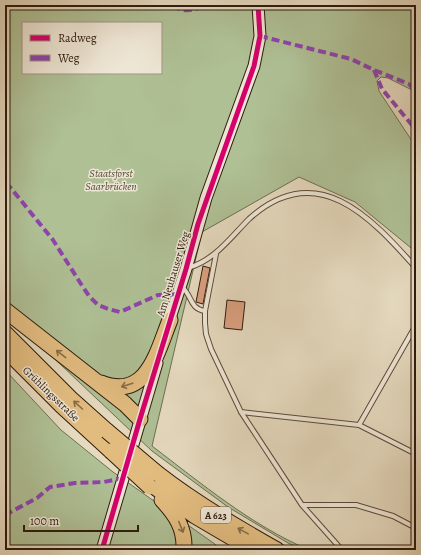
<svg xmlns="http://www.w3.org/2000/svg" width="421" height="555" font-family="Alegreya,serif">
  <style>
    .green { fill: #afc095; stroke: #6e6e52; fill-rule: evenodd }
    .building { fill: #da9f7f; stroke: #2e1b0e }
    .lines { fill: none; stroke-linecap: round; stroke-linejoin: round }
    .lane-casing { stroke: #5c4a3a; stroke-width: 6 }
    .secondary-casing { stroke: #2e1b0e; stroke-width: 13 }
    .highway-casing { stroke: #2e1b0e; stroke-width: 17 }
    .lane { stroke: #eee6d5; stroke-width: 4 }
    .secondary { stroke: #eee6d5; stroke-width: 11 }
    .highway { stroke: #e2bc7f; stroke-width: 15 }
    .highway-bridge-casing { stroke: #2e1b0e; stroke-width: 17; stroke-linecap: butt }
    .highway-bridge { stroke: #e2bc7f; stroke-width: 15 }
    .quiet { stroke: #8e44ad; stroke-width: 4; stroke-dasharray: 8 4; stroke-linecap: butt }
    .cycleway-casing { stroke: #eee6d5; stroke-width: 8 }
    .cycleway { stroke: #d6006c; stroke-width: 5 }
    .oneway { stroke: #886c46 }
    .labels { text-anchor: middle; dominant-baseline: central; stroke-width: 3; stroke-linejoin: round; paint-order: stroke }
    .shield { fill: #eee6d5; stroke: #68584a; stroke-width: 1 }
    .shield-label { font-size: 10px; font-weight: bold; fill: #2e1b0e }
    .park-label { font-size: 11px; font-style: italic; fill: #554d36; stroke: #eee6d5 }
    .street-label { font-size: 11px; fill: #2e1b0e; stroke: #eee6d5 }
  </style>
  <rect width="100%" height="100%" fill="#e5d9be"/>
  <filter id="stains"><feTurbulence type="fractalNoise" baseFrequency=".005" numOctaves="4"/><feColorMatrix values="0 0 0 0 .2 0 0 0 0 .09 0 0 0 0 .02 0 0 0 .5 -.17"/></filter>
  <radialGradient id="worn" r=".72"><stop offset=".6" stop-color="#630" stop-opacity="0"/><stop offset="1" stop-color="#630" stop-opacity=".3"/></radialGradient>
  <path class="green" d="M5 5H416V92L388 78 381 77 377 81 379 91 416 147V252L355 202 299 177 202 232 152 446C202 484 251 525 309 550H304L288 543 228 507 152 451 5 312ZM23 23H161V73H23Z
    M5 370 61 430 113 472 219 547 226 550H5Z"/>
  <path class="building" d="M203 266 210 268 203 304 196 302Z
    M227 300 245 302 242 330 224 328Z"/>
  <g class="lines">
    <g class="lane-casing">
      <path id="lane" d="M216 254 205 311V323L206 334 211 349 241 412 302 505 342 550
        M188 268C215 260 230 238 249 219 316 158 370 216 416 268
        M182 287C193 297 189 308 205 311
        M241 412 359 425 416 454
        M359 425 416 325
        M302 505H356L393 516 416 528"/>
    </g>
    <g class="secondary-casing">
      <path id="secondary" d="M167 327 186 269 206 198 254 66 260 36 258 5
        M102 550 157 363"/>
    </g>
    <g class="highway-casing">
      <path id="highway" d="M5 310 125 404 140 419
        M5 333 70 398 107 431
        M5 349 62 406 111 451
        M101 383C147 401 157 352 170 320
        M158 474C195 503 236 527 277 550
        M152 485 195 516 253 550
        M162 500C176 515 185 528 184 550"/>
    </g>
    <use href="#lane" class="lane"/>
    <use href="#secondary" class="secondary"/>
    <use href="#highway" class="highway"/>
    <g class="highway-bridge-casing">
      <path id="highway-bridge" d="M107 431 158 474
        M111 451 150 487"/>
    </g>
    <use href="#highway-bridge" class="highway-bridge"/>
    <path class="quiet" d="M173 5C182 13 194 11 205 5
      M260 36 351 59 374 70 409 84 416 92
      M374 70 382 89 416 130
      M5 184 10 187 53 240 81 284 89 296 98 305 108 309 120 312 158 295 179 294
      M5 515 37 498 50 487 75 483 104 482 123 478"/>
    <g class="cycleway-casing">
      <path id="cycleway" d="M102 550 140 419 186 269 198 224 254 66 260 36 258 5"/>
    </g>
    <use href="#cycleway" class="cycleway"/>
  </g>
  <defs><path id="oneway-shaft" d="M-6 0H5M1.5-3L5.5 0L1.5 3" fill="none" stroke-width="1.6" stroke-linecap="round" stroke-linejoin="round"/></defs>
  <g class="oneway">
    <use href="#oneway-shaft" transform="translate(61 354) rotate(-142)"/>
    <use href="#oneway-shaft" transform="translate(127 385) rotate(162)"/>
    <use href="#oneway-shaft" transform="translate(78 405) rotate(-138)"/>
    <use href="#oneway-shaft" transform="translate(181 527) rotate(68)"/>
    <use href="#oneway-shaft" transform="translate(243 531) rotate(-151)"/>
  </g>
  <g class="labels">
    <rect class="shield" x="201" y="507" width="30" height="16" rx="3"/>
    <g class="shield-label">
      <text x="216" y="515">A 623</text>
    </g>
    <g class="park-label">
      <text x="111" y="173">Staatsforst<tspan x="111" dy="13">Saarbrücken</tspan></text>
    </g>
    <g class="street-label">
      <text transform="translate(173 274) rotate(-73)">Am Neuhauser Weg</text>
      <text transform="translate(51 394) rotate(44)">Grühlingsstraße</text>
    </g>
  </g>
  <rect width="421" height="555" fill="none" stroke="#e5d9be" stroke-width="20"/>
  <rect x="6" y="6" width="409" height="543" fill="none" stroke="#2e1b0e" stroke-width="2"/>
  <rect x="10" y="10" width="401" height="535" fill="none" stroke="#2e1b0e"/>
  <rect x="22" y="22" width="140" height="52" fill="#eee6d5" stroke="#a19585"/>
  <rect x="30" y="35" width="20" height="6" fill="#d6006c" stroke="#a19585"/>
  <text x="58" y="42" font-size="12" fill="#2e1b0e">Radweg</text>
  <rect x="30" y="55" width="20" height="6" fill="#8e44ad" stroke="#a19585"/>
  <text x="58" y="62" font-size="12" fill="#2e1b0e">Weg</text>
  <path d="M24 525v6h114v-6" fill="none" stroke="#2e1b0e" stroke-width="2"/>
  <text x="30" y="525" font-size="12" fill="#2e1b0e" stroke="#eee6d5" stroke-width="3" paint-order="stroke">100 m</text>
  <rect width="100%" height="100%" filter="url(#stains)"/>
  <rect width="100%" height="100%" fill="url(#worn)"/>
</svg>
